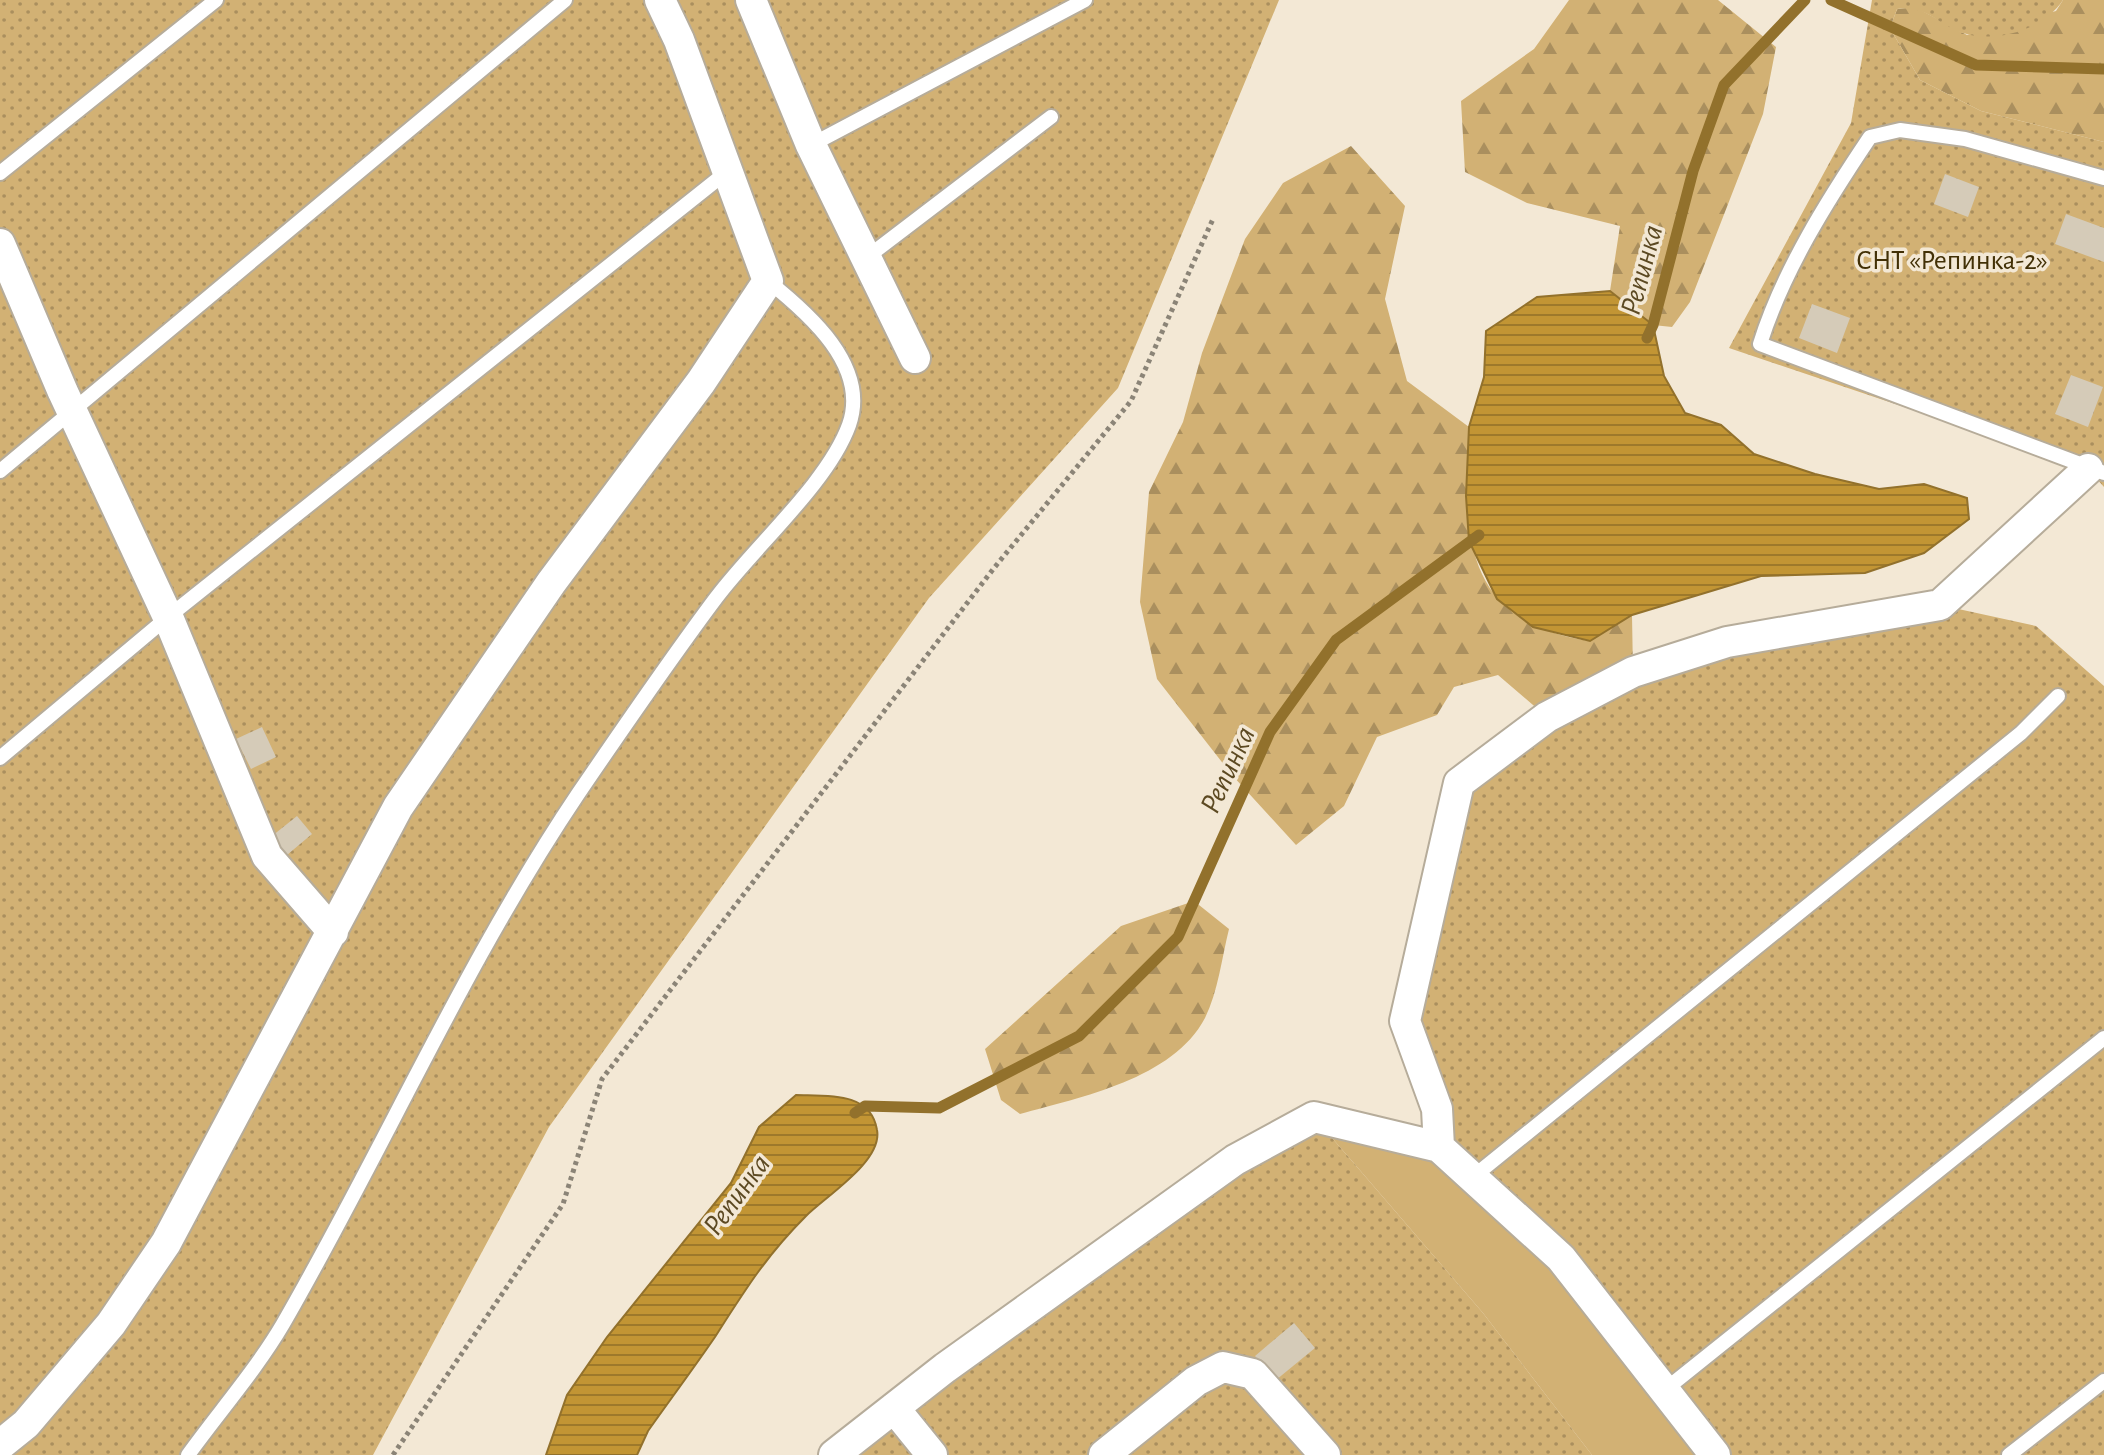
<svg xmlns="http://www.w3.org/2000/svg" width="2104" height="1455" font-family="'Alegreya Sans',sans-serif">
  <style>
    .grass { fill: #d2b174 }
    .forest { fill: url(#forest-firs) }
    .garden { fill: url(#garden-dots) }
    .water { fill: url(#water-rules); stroke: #92712c; stroke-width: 2 }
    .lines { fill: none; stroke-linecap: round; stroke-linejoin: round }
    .stream { stroke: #92712c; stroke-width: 11 }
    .building { fill: #d5cbb8 }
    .lane-casing { stroke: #b6ac9a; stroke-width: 18 }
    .street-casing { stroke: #b6ac9a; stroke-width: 34 }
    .path { stroke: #8b8477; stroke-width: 5; stroke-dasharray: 4 4; stroke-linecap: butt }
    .lane { stroke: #fff; stroke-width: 14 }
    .street { stroke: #fff; stroke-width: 30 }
    .labels { text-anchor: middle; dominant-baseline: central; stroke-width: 7; stroke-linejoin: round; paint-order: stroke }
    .park-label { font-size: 28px; fill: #423006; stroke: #f3e8d5 }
    .water-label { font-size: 30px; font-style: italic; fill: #5c4922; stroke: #f3e8d5 }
  </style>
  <defs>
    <pattern id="forest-firs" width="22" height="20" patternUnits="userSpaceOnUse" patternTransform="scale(2)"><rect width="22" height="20" fill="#d2b174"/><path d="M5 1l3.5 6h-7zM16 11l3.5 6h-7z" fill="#aa8f5e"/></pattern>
    <pattern id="garden-dots" width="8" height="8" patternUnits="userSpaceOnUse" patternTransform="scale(2)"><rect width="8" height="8" fill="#d2b174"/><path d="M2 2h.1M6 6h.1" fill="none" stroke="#aa8f5e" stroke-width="1.8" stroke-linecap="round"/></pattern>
    <pattern id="water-rules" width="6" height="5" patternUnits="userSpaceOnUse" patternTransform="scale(2)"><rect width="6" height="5" fill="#c29534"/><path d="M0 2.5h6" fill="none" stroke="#9d792b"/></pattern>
  </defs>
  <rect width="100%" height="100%" fill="#f3e8d5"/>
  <path class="grass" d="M1314 1117 1439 1147 1473 1177 1715 1455H1592L1483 1313Z"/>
  <path class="forest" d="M1569 0H1718L1776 47 1763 114 1690 302 1672 327 1653 325 1610 291 1620 226 1527 203 1465 172 1461 101 1534 49Z
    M2063 0H2104V142L1981 111 1920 80 1890 28 1897 9 1915 7 1967 35 2056 11Z
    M1351 146 1405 206 1385 299 1407 381 1469 427C1464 533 1460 621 1589 641L1632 615 1633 672 1547 717 1498 675 1454 687 1437 715 1377 737 1344 806 1296 845 1232 775 1157 679 1140 602 1149 492 1183 422 1202 353 1245 239 1283 183Z
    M1194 901 1229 929C1222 957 1218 992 1205 1018 1173 1079 1081 1097 1020 1114L1001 1100 985 1049 1121 926Z"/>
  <path class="garden" d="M0 0H1279L1118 388 929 598 549 1127 373 1455H0Z
    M1872 0H2063C2045 28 1999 43 1967 34 1939 27 1929 5 1897 9L1890 28 1920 80 1981 111 2104 142V487L2088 469 1729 348 1851 123Z
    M1940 605 2036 626 2104 686V1455H1715L1682 1409 1439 1147 1405 1021 1459 783 1633 672Z
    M1314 1117 1483 1313 1592 1455H834Z"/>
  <path class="water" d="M1610 291 1653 325 1664 376 1685 413 1721 425 1754 454 1815 474 1879 489 1924 484 1967 498 1969 519 1924 553 1865 573 1761 576 1632 615 1590 641 1533 627 1497 599 1469 541 1466 496 1469 427 1484 377 1486 331 1537 297Z
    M796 1095C826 1096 871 1091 877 1130 883 1161 826 1196 806 1216 766 1256 745 1290 715 1337 693 1369 670 1400 648 1431L637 1455H546L567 1395 607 1337 731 1183 759 1127Z"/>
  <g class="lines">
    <path class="stream" d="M1831 0 1976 65 2104 69
      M1647 338 1653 325 1693 171 1724 85 1805 0
      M855 1113 865 1106 939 1108 1079 1036 1178 937 1270 732 1336 640 1479 535"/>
  </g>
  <path class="building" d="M1945 174 1979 187 1968 217 1934 204Z
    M2066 214 2104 228V262L2055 244Z
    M1812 304 1850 318 1837 353 1799 338Z
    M2071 375 2103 387 2088 427 2055 414Z
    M262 727 276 757 251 769 236 739Z
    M297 816 312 834 287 855 272 836Z
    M1294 1323 1315 1348 1276 1380 1255 1356Z"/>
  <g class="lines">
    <g class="lane-casing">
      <path id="lane" d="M811 145 1085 0
        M0 173 216 0
        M2104 178 1965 139 1900 130 1870 137C1827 201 1783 271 1760 344L2104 473
        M866 258 1051 117
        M0 471 565 0
        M0 758 168 617 728 171
        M1473 1177 2021 733 2058 696
        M1666 1389 2104 1038
        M188 1455C219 1412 256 1370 283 1324 384 1149 465 962 578 794 623 728 668 662 716 598 754 547 828 483 849 425 870 366 808 313 768 281
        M2009 1455 2104 1381"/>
    </g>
    <g class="street-casing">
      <path id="street" d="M751 0 811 145 915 358
        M0 244 63 392 168 617 267 856 333 932
        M1439 1147 1437 1109 1405 1021 1459 783 1547 717 1633 672 1727 642 1940 605 2088 469
        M894 1408 932 1455
        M0 1445 26 1424 111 1324 166 1243 398 807 551 583 701 382 768 281 679 40 660 0
        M834 1455 945 1368 1235 1160 1314 1117 1439 1147 1561 1258 1715 1455
        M1104 1455 1196 1381 1223 1367 1253 1374 1325 1455"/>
    </g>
    <path class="path" d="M393 1455 563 1204 602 1079 994 568 1131 401 1213 219"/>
    <use href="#lane" class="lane"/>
    <use href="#street" class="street"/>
  </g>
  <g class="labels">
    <g class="park-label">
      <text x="1952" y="261">СНТ «Репинка-2»</text>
    </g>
    <g class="water-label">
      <text transform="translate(1642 270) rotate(-75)">Репинка</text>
      <text transform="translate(1228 770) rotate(-65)">Репинка</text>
      <text transform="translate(737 1195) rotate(-54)">Репинка</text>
    </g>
  </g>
</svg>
